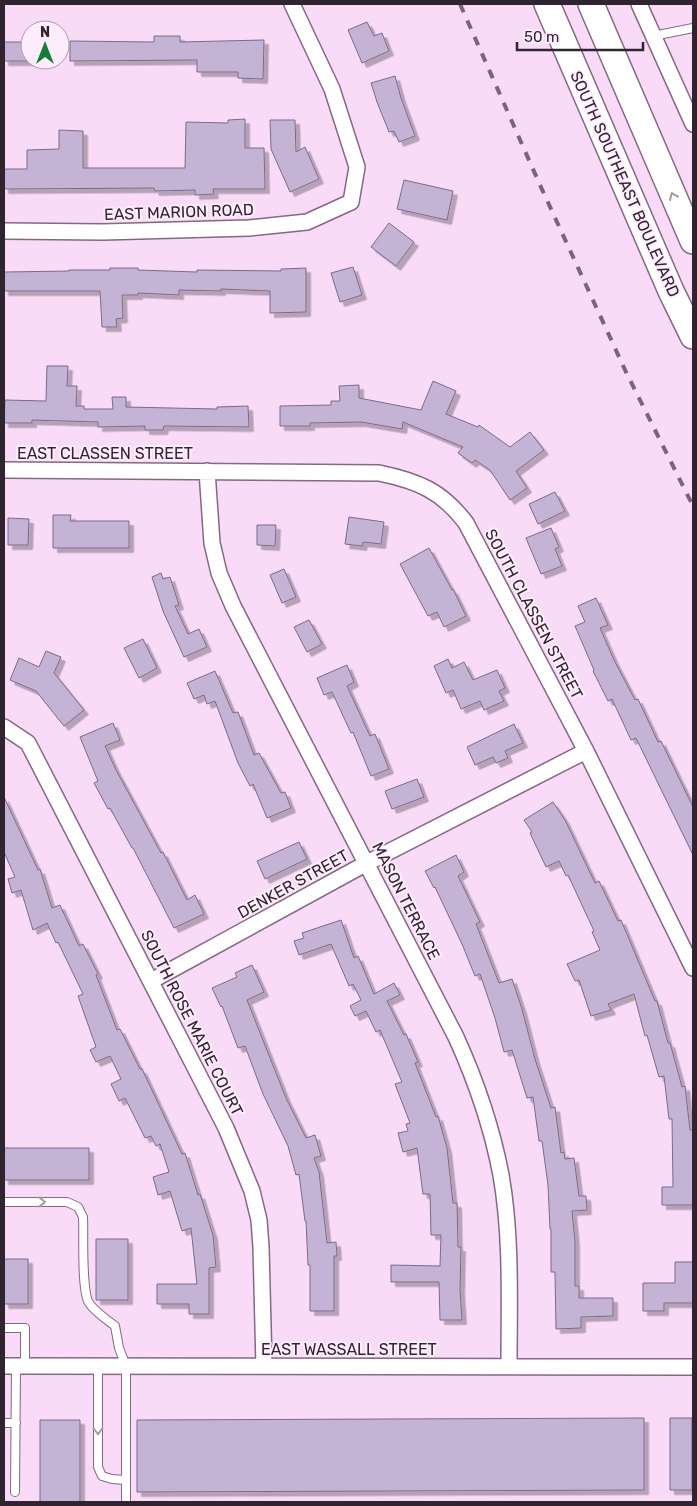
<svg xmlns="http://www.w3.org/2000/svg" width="697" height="1506" font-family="Rubik,sans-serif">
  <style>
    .building { fill: #c4b3d5; stroke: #7a6b89; filter: url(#shadow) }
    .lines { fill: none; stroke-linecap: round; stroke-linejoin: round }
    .lane-casing { stroke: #846982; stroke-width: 10 }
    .street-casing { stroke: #846982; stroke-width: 18 }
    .primary-casing { stroke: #846982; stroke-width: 28 }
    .lane { stroke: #fff; stroke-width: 8 }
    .street { stroke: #fff; stroke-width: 15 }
    .primary { stroke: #fff; stroke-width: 25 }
    .rail { stroke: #786678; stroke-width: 4; stroke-dasharray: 9 9; stroke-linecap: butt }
    .oneway { stroke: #a19ca1 }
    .labels { text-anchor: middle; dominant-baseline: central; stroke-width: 4; stroke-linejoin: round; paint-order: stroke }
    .street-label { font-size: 16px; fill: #2f242f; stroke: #ffedfe }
  </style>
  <defs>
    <filter id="shadow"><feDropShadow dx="4.5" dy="4.5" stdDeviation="0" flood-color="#0004"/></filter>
  </defs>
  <rect width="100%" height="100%" fill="#f9dbf8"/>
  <path class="building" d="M367 22 374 36 382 33 389 51 362 63 348 30Z
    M154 36H180V42L264 40 263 79 238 78V72H197V60L70 61V41L154 42Z
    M4 42H30V61H4Z
    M395 76 401 98 415 136 399 142 394 131 389 132 377 102 371 83Z
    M245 119V148H264L265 189H213L214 194 195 195V190L155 191 154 188 4 189V169H27V150L59 149V130L83 131V168H185L186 122 228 123V120Z
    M270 120H295L296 152 305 147 319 179 290 192 271 149Z
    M404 180 453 191 447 220 397 209Z
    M389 223 414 242 396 266 371 247Z
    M353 267 362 295 340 302 331 273Z
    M110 268H138V270L197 272V270L281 271V269L306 268V312L270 313V291L221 289V291L179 290V295L138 293V295H122L123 318 116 319 117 327H102L100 291H4V272L69 271V270H110Z
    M47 366H68L67 386H77L76 406H84V409H113L112 397H126V407L217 409V407L248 406 249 427 164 426 163 430H145V426L98 427V422L32 420V423H4L5 400 46 401Z
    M433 381 456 391 446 414 478 427 479 425 510 447 530 432 544 450 516 471 527 488 510 500 490 470 475 460 472 463 458 453 463 447 403 422 402 429 361 422 310 423V426H280V406L331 405V401H340L339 386 359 385V398L421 410Z
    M555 492 565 511 538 524 529 504Z
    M53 515H71L70 521H129V548H53Z
    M349 517 384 522 381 544 363 542 362 546 345 544Z
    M8 518 29 519 28 545H8Z
    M257 525H276L275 546 257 545Z
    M551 528 559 547 555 549 562 566 541 574 526 538Z
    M429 548 452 590 453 589 466 616 444 627 437 612 428 616 400 564Z
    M284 569 296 597 282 603 270 575Z
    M161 573 163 579 170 577 179 605 175 606 188 634 199 629 207 647 184 657 163 611 152 577Z
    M596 598 608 625 600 628 614 660 635 700 638 699 658 742 661 741 693 807V855L636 738 631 740 612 699 608 701 593 671 594 670 575 626 585 622 578 606Z
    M309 620 322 644 307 652 294 627Z
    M143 639 157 668 139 678 124 648Z
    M46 651 61 657 54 673 84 710 64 726 36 691 10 680 19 658 39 667Z
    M448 659 452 668 464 662 473 680 497 670 505 688 499 691 504 701 484 710 480 701 461 709 453 690 446 693 434 666Z
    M347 665 354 682 347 686 370 736 375 734 389 769 371 776 353 732 351 733 332 692 324 695 317 678Z
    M215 671 233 713 238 712 254 755 259 753 281 793 285 792 291 808 267 818 253 784 250 786 238 763 215 701 207 704 204 695 194 699 187 683Z
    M113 723 120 740 105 746 115 768 161 853 163 852 187 900 195 895 204 914 174 928 133 848H132L110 808 108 809 94 783 98 781 80 737Z
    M514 724 523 743 505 751 508 758 496 763 493 757 475 765 467 747Z
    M417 779 424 797 392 809 385 791Z
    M4 797 38 870 40 869 52 908 60 905 79 946 83 944 98 974 96 975 117 1030 120 1029 140 1069H142L182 1154 185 1153 198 1195 200 1194 213 1235 216 1267 209 1268V1314H189V1304H157V1284H197L191 1228 182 1231 170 1191 158 1195 153 1177 169 1172 160 1144 156 1146 151 1136 145 1138 125 1098 119 1101 111 1084 121 1079 110 1056 96 1062 90 1050 96 1047 78 996 83 994 58 942 56 943 47 923 33 930 21 890 12 893 8 879 15 877 4 852Z
    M553 802 565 820 595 883 599 881 618 921 621 920 655 1001H657L668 1043H670L682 1087 685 1086 690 1130H693V1205H662V1187H673L672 1119H669L664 1076 659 1077 647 1035 645 1036 634 994 608 1004 611 1010 591 1016 579 980 575 981 567 964 600 950 592 932 594 931 568 875 566 876 559 861 546 867 530 833 532 832 524 820Z
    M299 842 307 859 265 879 257 861Z
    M456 855 464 872 458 876 480 922 476 924 499 983 512 979 522 1009 535 1059 551 1108 555 1107 561 1153 564 1152 565 1159 574 1158 579 1196H586L587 1210 572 1211 575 1241V1286H579V1298H613V1316L581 1317V1328L556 1329 555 1272H551V1229H550L548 1185 542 1141H539L533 1097 527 1098 512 1050 504 1052 495 1018 480 974 475 976 462 944 435 887 434 888 425 871Z
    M341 920 354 958 358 956 374 994 394 983 400 995 387 1001 404 1035 406 1034 418 1062 415 1063 436 1117 438 1116 447 1148 453 1203H457L458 1247H461L460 1290 462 1320H440L439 1282H391V1265L440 1266 441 1235H431L430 1194H423L417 1148 403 1152 398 1133 408 1131 406 1124 410 1123 395 1084 402 1082 380 1030 376 1032 366 1011 355 1016 350 1006 361 1000 353 984 349 986 331 944 299 955 294 941 304 938 302 933Z
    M252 965 264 992 247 1000 286 1098 306 1138 315 1135 321 1156 314 1158 319 1172 327 1243 336 1242 337 1256H334V1311H310V1265H308L306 1221H305L299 1174 296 1175 288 1146 263 1094 245 1046 238 1048 222 1006 221 1007 212 988 237 977 235 973Z
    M4 1148H89V1180H4Z
    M96 1239H128V1300H96Z
    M4 1259H28V1304H4Z
    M675 1262H693V1303H664V1311H643V1283H675Z
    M644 1418V1490L137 1492V1420Z
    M670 1418H692V1490H670Z
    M40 1420H80V1502H40Z"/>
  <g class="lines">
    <g class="lane-casing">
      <path id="lane" d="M653 36 693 28
        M4 1202H67L78 1207 83 1217C84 1234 81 1290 89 1303 95 1312 106 1319 115 1326L119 1348 126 1366V1502
        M4 1328H25V1366
        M98 1366V1467L102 1476 112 1479 126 1480
        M4 1423H16
        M15 1492 16 1366"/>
    </g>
    <g class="street-casing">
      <path id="street" d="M639 4 693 124
        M4 231 103 232 249 228 307 222 351 202 357 167 332 89 292 4
        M4 470 379 473C418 481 442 491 466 523L586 751 693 968
        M207 471 212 543 219 573 233 606 456 1037C476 1081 492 1128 501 1175 512 1238 509 1303 509 1366
        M4 727 28 743 226 1128 252 1191 259 1220 261 1247 264 1366
        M151 981 367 863 586 751
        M4 1366 693 1367"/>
    </g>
    <g class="primary-casing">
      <path id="primary" d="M547 4 671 291 693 336
        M591 4 693 241"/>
    </g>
    <use href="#lane" class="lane"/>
    <use href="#street" class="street"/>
    <use href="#primary" class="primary"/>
    <path class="rail" d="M460 4 540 185 626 372 693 506"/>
  </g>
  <defs><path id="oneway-chevron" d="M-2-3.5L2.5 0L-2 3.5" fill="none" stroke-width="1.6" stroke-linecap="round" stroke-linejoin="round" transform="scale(1.25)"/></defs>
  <g class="oneway">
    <use href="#oneway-chevron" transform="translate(673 196) rotate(-113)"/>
    <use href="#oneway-chevron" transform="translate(42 1202)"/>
    <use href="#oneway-chevron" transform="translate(98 1431) rotate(90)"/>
  </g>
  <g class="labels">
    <g class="street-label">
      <text transform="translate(625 184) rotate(66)">SOUTH SOUTHEAST BOULEVARD</text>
      <text transform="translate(179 212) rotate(-2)">EAST MARION ROAD</text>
      <text x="105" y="453">EAST CLASSEN STREET</text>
      <text transform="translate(534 614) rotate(62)">SOUTH CLASSEN STREET</text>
      <text transform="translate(293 884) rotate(-29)">DENKER STREET</text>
      <text transform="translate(406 901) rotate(63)">MASON TERRACE</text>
      <text transform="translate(192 1023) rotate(63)">SOUTH ROSE MARIE COURT</text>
      <text x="349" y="1349">EAST WASSALL STREET</text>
    </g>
  </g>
  <rect width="697" height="1506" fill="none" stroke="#2f242f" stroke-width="10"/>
  <g transform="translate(45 45)"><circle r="24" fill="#ffedfe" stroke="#ac9dab"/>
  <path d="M0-4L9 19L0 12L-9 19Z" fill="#147e33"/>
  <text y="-8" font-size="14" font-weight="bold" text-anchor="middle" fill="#2f242f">N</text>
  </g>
  <path d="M517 42v8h126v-8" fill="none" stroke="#2f242f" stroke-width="2.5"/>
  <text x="524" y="42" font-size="15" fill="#2f242f" stroke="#ffedfe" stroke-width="4" paint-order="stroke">50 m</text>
</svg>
